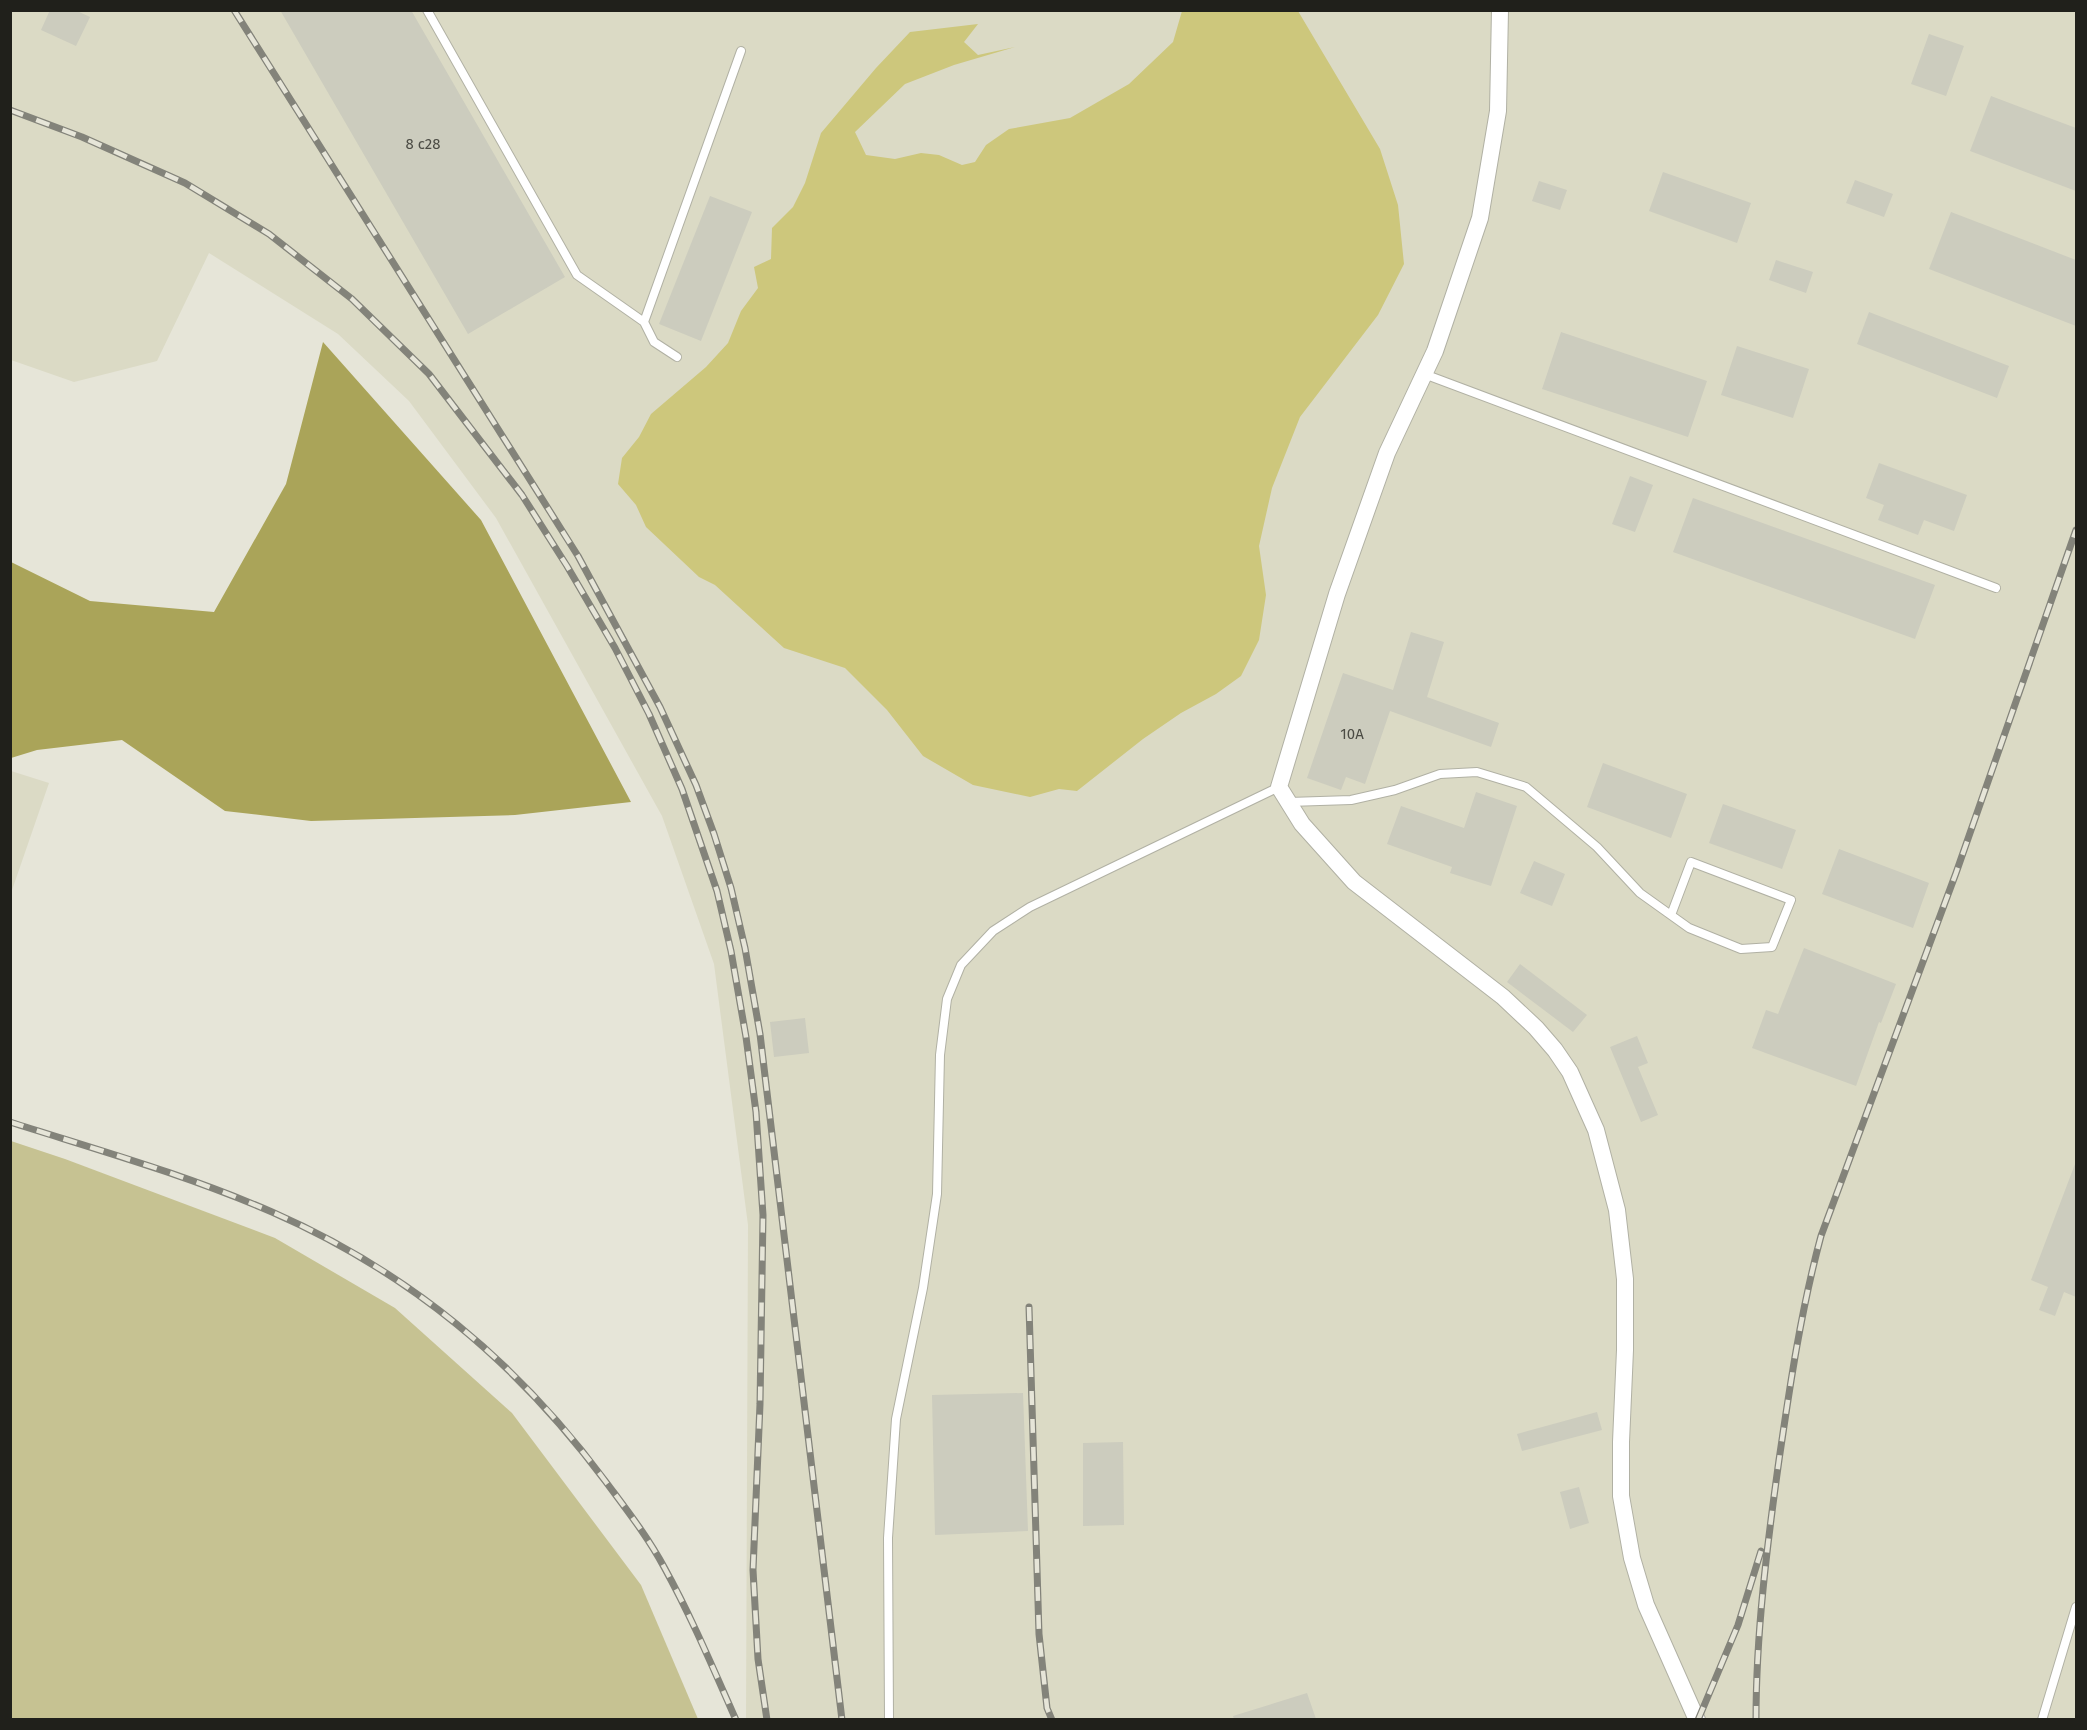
<svg xmlns="http://www.w3.org/2000/svg" width="2087" height="1730" font-family="'Fira Sans',sans-serif">
  <style>
    .built { fill: #dbdac5 }
    .green { fill: #c6c292 }
    .forest { fill: #aaa459 }
    .water { fill: #cdc77c }
    .building { fill: #ccccbe }
    .lines { fill: none; stroke-linecap: round; stroke-linejoin: round }
    .lane-casing { stroke: #b1b1a4; stroke-width: 10 }
    .street-casing { stroke: #b1b1a4; stroke-width: 18 }
    .lane { stroke: #fff; stroke-width: 8 }
    .street { stroke: #fff; stroke-width: 16 }
    .rail-casing { stroke: #83837a; stroke-width: 7 }
    .rail { stroke: #e6e5d8; stroke-width: 4.5; stroke-dasharray: 14; stroke-linecap: butt }
    .labels { text-anchor: middle; dominant-baseline: central; stroke-width: 5; stroke-linejoin: round; paint-order: stroke }
    .number-label { font-size: 15px; fill: #4b4b44 }
  </style>
  <rect width="100%" height="100%" fill="#e6e5d8"/>
  <path class="built" d="M11 11H2076V1719H746L748 1225 714 964 662 816 496 518 409 401 338 334 209 253 157 361 74 382 11 360Z
    M11 771 49 783 11 893 10 771Z"/>
  <path class="green" d="M11 1141 65 1159 275 1238 395 1308 512 1413 641 1585 698 1719H11Z"/>
  <path class="forest" d="M323 342 481 520 631 802 515 815 311 821 225 811 122 740 37 750 11 758V562L90 601 214 612 286 484Z"/>
  <path class="water" d="M1182 11H1298L1380 149 1398 205 1404 264 1378 315 1300 417 1272 488 1259 546 1266 595 1259 640 1241 676 1216 694 1181 713 1143 739 1077 791 1059 789 1030 797 973 785 923 756 887 710 845 668 784 648 715 585 699 577 646 527 636 505 618 484 622 458 639 437 651 414 706 367 728 343 741 311 758 288 754 267 771 259 772 228 793 207 805 183 821 133 876 68 910 32 978 24 964 42 978 55 1015 47 954 65 905 84 855 132 866 155 895 159 921 153 939 155 962 165 975 162 986 145 1009 129 1070 118 1129 84 1173 42Z"/>
  <path class="building" d="M50 10H75L90 17 76 46 41 30Z
    M280 10H411L565 277 468 334Z
    M1929 34 1964 46 1946 96 1911 84Z
    M1991 96 2076 128V191L1970 151Z
    M1663 172 1751 203 1737 243 1649 211Z
    M1855 180 1893 194 1884 217 1846 203Z
    M1539 181 1567 190 1560 210 1532 201Z
    M710 196 752 212 701 341 659 324Z
    M1951 212 2076 260V326L1929 269Z
    M1776 260 1813 272 1806 293 1769 280Z
    M1869 312 2009 366 1997 398 1857 344Z
    M1561 332 1707 381 1688 437 1542 389Z
    M1737 346 1809 369 1793 418 1721 395Z
    M1879 463 1967 495 1954 531 1924 520 1918 535 1878 520 1884 505 1866 498Z
    M1630 476 1653 485 1635 532 1612 524Z
    M1693 498 1935 585 1915 639 1673 552Z
    M1411 632 1444 642 1427 697 1499 723 1491 747 1390 711 1365 784 1346 777 1341 790 1307 778 1343 673 1393 690Z
    M1603 763 1687 794 1671 838 1587 807Z
    M1476 792 1517 806 1491 886 1450 873 1452 867 1387 844 1401 806 1464 828Z
    M1723 804 1796 830 1782 869 1709 843Z
    M1839 849 1929 883 1913 928 1822 894Z
    M1534 861 1565 874 1552 906 1520 893Z
    M1804 948 1896 984 1881 1023 1879 1022 1856 1086 1752 1048 1766 1010 1778 1014Z
    M1520 964 1587 1015 1573 1032 1507 982Z
    M805 1018 809 1053 774 1057 770 1022Z
    M1637 1036 1648 1063 1638 1067 1658 1115 1641 1122 1610 1047Z
    M2075 1164H2076V1297L2064 1292 2055 1316 2039 1310 2048 1287 2031 1280Z
    M1023 1393 1028 1531 935 1535 932 1395Z
    M1597 1412 1602 1430 1522 1451 1517 1434Z
    M1123 1442 1124 1525 1083 1526V1443Z
    M1579 1487 1589 1523 1570 1529 1560 1492Z
    M1307 1693 1316 1719H1234L1233 1716Z"/>
  <g class="lines">
    <g class="lane-casing">
      <path id="lane" d="M427 10 577 275 644 322 741 51
        M644 322 654 342 677 357
        M1424 374 1996 588
        M1289 802 1351 800 1395 790 1440 774 1477 772 1526 787 1597 847 1640 893 1689 928 1741 949 1772 947 1791 900 1691 862 1671 915
        M889 1720 888 1538 896 1419 923 1288 937 1194 940 1055 947 999 961 965 993 931 1030 907 1279 787
        M2042 1720 2076 1607"/>
    </g>
    <g class="street-casing">
      <path id="street" d="M1500 10 1498 111 1480 218 1435 351 1387 453 1337 594 1279 787 1302 824 1354 882 1503 997 1536 1028 1555 1050 1570 1072 1596 1130 1617 1210 1625 1279V1350L1621 1442V1496L1632 1558 1646 1605 1697 1720"/>
    </g>
    <use href="#lane" class="lane"/>
    <use href="#street" class="street"/>
    <g class="rail-casing">
      <path id="rail" d="M234 10 578 556 660 707 696 785 714 834 731 888 745 948 760 1034 842 1720
        M10 110 82 137 185 183 269 234 352 299 429 374 522 495 567 566 615 648 649 714 682 789 717 891 731 951 746 1037 756 1112 763 1215 760 1404 753 1570 758 1659 767 1720
        M10 1122C98 1150 187 1175 272 1212 409 1272 517 1362 606 1482 626 1509 648 1537 664 1567 691 1616 713 1668 736 1720
        M1029 1307 1039 1634 1047 1708 1052 1720
        M1698 1720 1738 1625 1761 1551
        M1756 1720C1756 1633 1767 1546 1779 1460 1790 1385 1801 1310 1821 1236L1956 873 2076 530"/>
    </g>
    <use href="#rail" class="rail"/>
  </g>
  <g class="labels">
    <g class="number-label">
      <text x="423" y="144">8 с28</text>
      <text x="1352" y="734">10А</text>
    </g>
  </g>
  <rect width="2087" height="1730" fill="none" stroke="#20201b" stroke-width="24"/>
</svg>
